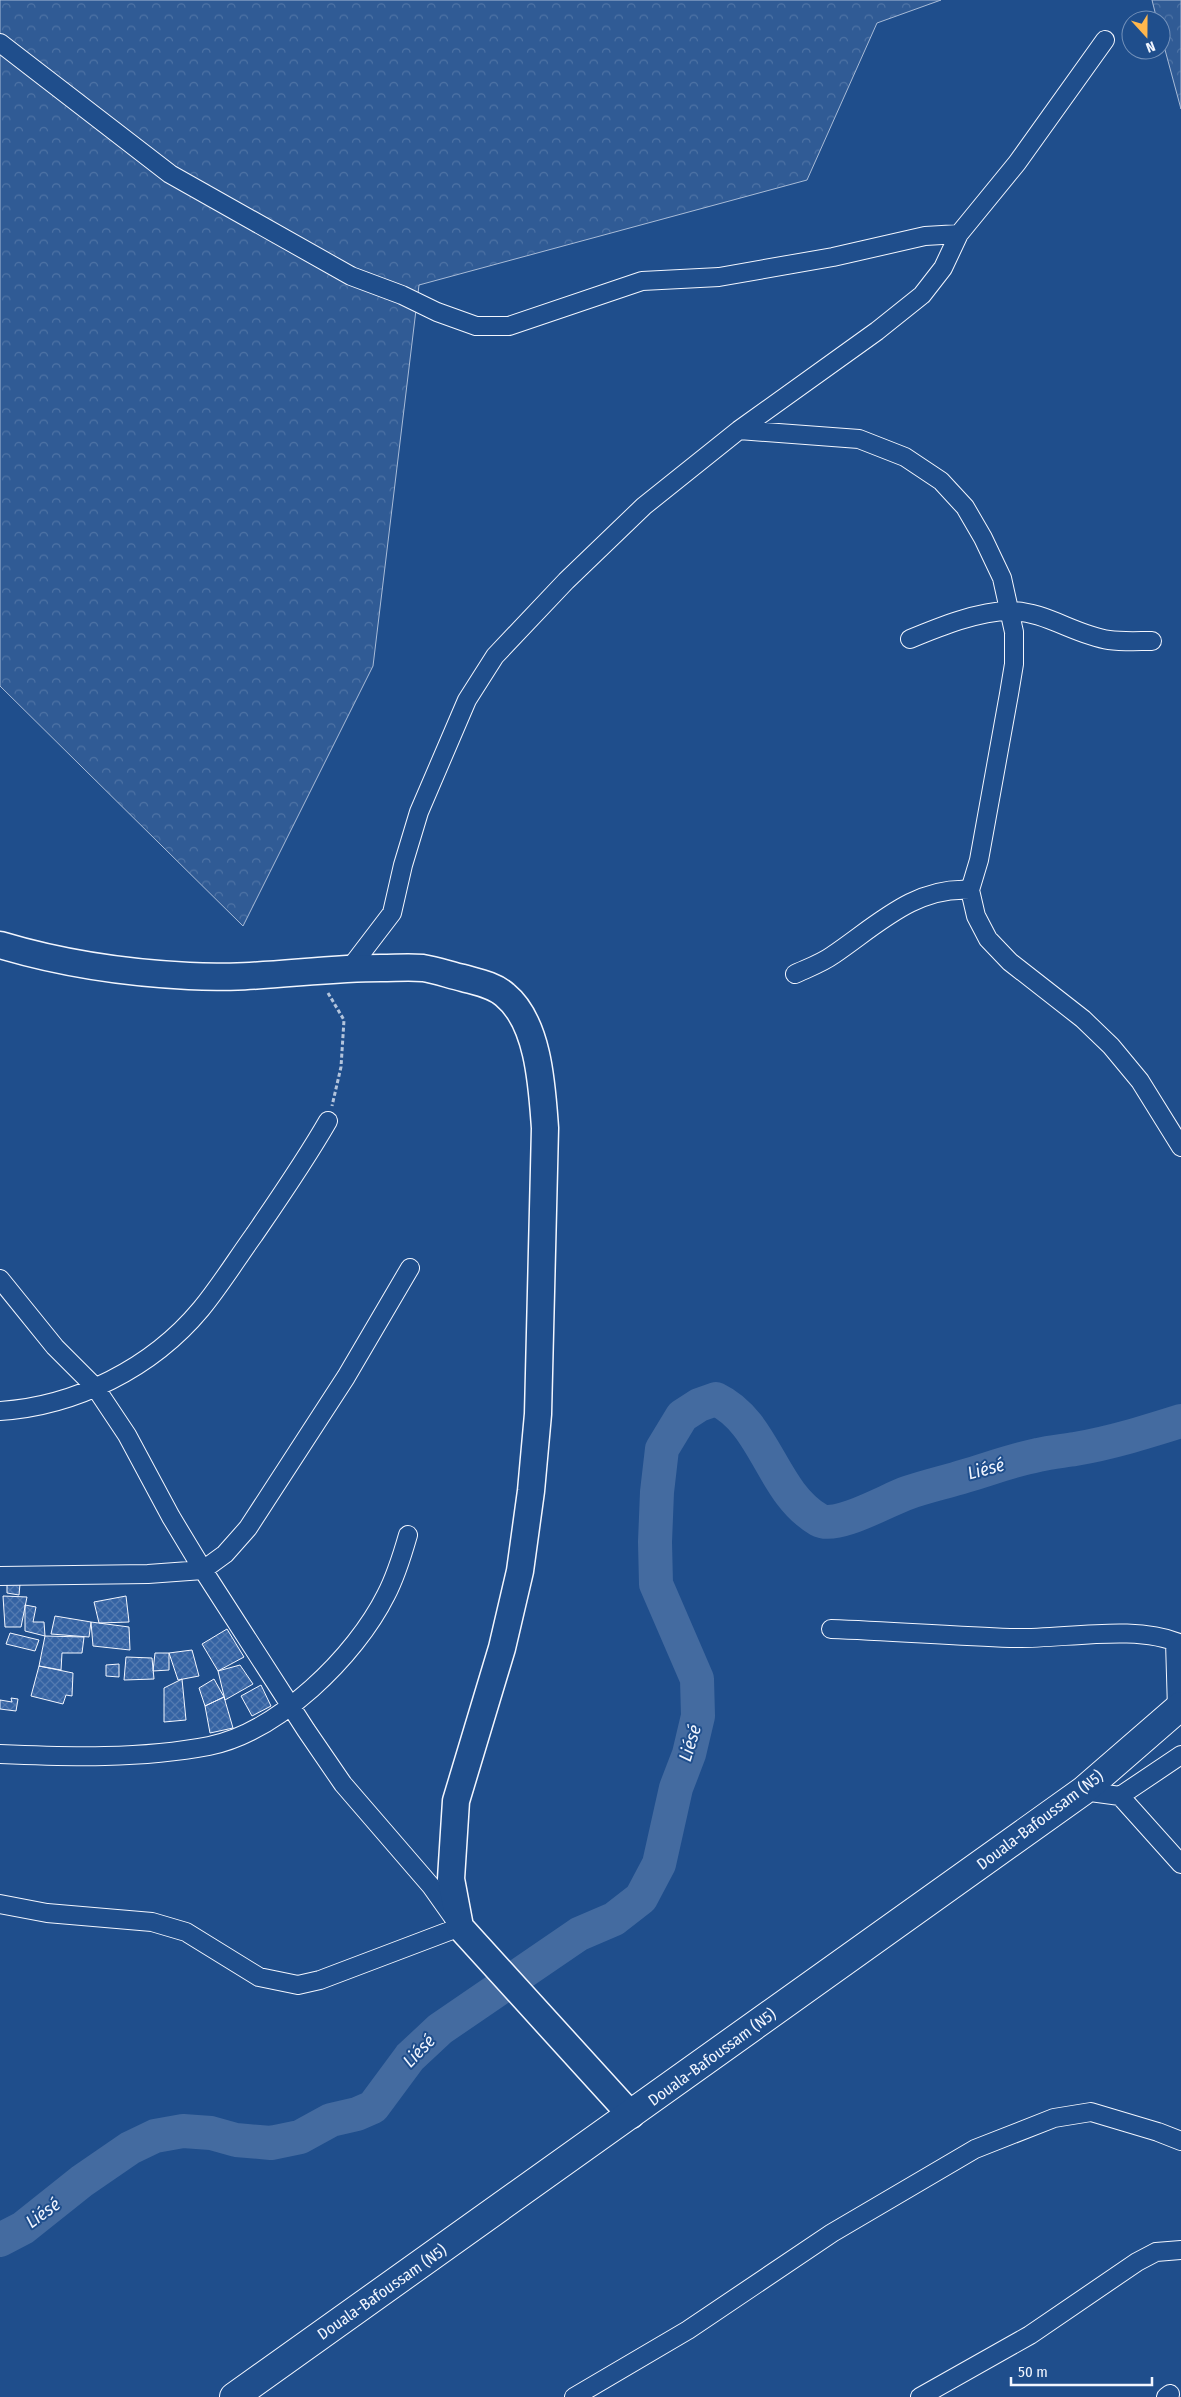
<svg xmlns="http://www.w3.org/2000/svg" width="1181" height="2397" font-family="'Fira Sans Condensed',sans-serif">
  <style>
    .forest { fill: url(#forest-crowns); stroke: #a8bbd7 }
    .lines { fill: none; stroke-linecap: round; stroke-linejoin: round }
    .river { stroke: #446ba0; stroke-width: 34 }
    .building { fill: url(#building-cross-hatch); stroke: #f2f6ff }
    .minor-casing { stroke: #f2f6ff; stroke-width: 20 }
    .primary-casing { stroke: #f2f6ff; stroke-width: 29 }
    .trunk-casing { stroke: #f2f6ff; stroke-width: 30 }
    .path { stroke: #b3c4dc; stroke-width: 3; stroke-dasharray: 4 2.5; stroke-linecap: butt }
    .minor { stroke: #1f4e8c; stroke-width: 18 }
    .primary { stroke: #1f4e8c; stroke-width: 26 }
    .trunk { stroke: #1f4e8c; stroke-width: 28 }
    .labels { text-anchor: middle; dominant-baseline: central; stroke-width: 4; stroke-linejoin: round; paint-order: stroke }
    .street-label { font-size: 16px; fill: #f2f6ff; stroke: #1f4e8c }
    .water-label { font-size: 18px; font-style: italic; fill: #f2f6ff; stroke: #1f4e8c }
  </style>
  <defs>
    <pattern id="forest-crowns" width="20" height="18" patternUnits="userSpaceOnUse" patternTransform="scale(1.25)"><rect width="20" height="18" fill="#305b95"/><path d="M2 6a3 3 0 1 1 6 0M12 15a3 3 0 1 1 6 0" fill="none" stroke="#4e73a5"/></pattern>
    <pattern id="building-cross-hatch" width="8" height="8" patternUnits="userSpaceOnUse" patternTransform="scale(1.25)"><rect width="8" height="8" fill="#3563a3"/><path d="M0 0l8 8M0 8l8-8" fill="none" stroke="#537ab1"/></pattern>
  </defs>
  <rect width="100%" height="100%" fill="#1f4e8c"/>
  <path class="forest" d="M0 0H941L877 23 807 180 419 285 373 666 243 926 0 686Z
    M1152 0H1181V109L1161 35V20H1157Z"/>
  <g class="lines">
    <path class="river" d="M0 2240 23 2228 82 2181 130 2148 155 2136 183 2131 211 2133 236 2140 271 2143 300 2137 331 2120 357 2114 373 2107 410 2057 440 2029 579 1934 614 1919 641 1898 659 1864 676 1788 689 1754 698 1716 697 1679 656 1584 655 1542 657 1492 662 1449 682 1416 699 1405 716 1399C766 1423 771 1492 819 1520 836 1530 889 1499 907 1493 927 1486 946 1482 965 1476 989 1469 1013 1460 1038 1455 1050 1452 1063 1451 1075 1449 1111 1443 1146 1432 1181 1421"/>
  </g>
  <path class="building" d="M7 1584H20L19 1595 7 1593Z
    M3 1596 27 1597 21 1627H5Z
    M126 1596 129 1622 99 1623 94 1602Z
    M25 1605 36 1607 33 1622H44L45 1636 25 1631Z
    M55 1616 91 1622 89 1637 51 1634Z
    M91 1622 129 1627 130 1650 93 1646Z
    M227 1629 244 1657 218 1671 202 1644Z
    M10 1633 39 1640 35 1651 6 1644Z
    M45 1636 84 1637 82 1653H62L61 1670 39 1666Z
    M192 1650 199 1676 178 1680 169 1653Z
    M155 1653H169V1670L153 1671Z
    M126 1657 152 1658 154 1679 124 1680Z
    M119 1664V1677L106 1676V1665Z
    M240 1665 253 1684 225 1700 218 1671Z
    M39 1666 73 1673 72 1696 66 1695 63 1704 31 1696Z
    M182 1679 186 1720 164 1722V1688Z
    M214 1679 224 1697 205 1706 199 1688Z
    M261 1685 271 1706 252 1716 241 1696Z
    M224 1697 233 1728 210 1733 205 1706Z
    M11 1698 18 1699 16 1711 0 1709V1700L12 1702Z"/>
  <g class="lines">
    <g class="minor-casing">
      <path id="minor" d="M0 43 170 174 351 276 402 295 437 312 476 326H509L642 281 719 277 833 257 925 236 959 234 943 268 922 295 877 331 739 430 644 506 566 581 495 656 467 700 419 812 403 865 392 913 350 968
        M959 234 1017 163 1105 40
        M739 430 859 439 905 457 941 481 965 507 983 538 1002 578 1014 632V664L1009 694 979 860 970 890 976 916 988 939 1010 962 1083 1019 1111 1046 1140 1081 1181 1147
        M910 639C939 627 978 611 1010 611 1045 611 1075 635 1109 640 1123 642 1138 641 1152 641
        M795 974C808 968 822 963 833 955 876 926 915 886 970 890
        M0 1279 55 1347 95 1387 127 1435 171 1517 203 1570 306 1730 343 1784 431 1886 460 1927 320 1980 298 1985 259 1977 186 1932 152 1922 47 1913 0 1904
        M0 1411C76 1406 152 1368 201 1309 220 1286 236 1260 254 1235 280 1197 305 1161 328 1121
        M0 1576 148 1574 203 1570 225 1554 248 1528 346 1377 410 1268
        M831 1629C891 1631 951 1636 1010 1638 1060 1640 1136 1623 1181 1644
        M1175 1642 1177 1709
        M0 1754C69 1757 141 1759 209 1746 278 1732 355 1657 386 1595 396 1576 402 1556 408 1535
        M1083 1791 1120 1796 1181 1755
        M1120 1796 1181 1864
        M574 2397 688 2330 832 2233 975 2149 1054 2118 1091 2112 1158 2132 1181 2141
        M920 2397 1030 2335 1137 2262 1156 2252 1181 2250
        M1166 2397 1170 2394"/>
    </g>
    <g class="primary-casing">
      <path id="primary" d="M0 945C60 963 126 973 189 976 254 980 317 968 381 968 395 968 409 967 423 968 436 970 450 975 463 978 477 982 494 985 505 995 539 1023 542 1087 545 1128L538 1414 531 1491 520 1571 502 1648 456 1801 451 1879 460 1927 631 2115"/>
    </g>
    <g class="trunk-casing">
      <path id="trunk" d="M234 2397 1083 1791 1181 1706"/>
    </g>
    <path class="path" d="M328 993 344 1020 341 1067 332 1106"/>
    <use href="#minor" class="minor"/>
    <use href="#primary" class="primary"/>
    <use href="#trunk" class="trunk"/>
  </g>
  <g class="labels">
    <g class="street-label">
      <text transform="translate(1040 1820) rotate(-37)">Douala-Bafoussam (N5)</text>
      <text transform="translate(712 2057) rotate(-36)">Douala-Bafoussam (N5)</text>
      <text transform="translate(382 2292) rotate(-35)">Douala-Bafoussam (N5)</text>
    </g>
    <g class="water-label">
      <text transform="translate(986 1469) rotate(-15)">Liésé</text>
      <text transform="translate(690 1743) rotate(-73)">Liésé</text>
      <text transform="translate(419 2051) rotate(-46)">Liésé</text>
      <text transform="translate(43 2213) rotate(-36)">Liésé</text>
    </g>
  </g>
  <g transform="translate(1146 35) rotate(159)"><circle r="24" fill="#1f4e8c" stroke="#7391ba"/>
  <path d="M0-4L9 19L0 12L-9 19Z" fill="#ffb74d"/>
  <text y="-8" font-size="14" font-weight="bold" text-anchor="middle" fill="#f2f6ff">N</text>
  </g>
  <path d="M1011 2377v8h141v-8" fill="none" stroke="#f2f6ff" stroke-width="2.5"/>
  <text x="1018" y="2377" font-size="15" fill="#f2f6ff" stroke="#1f4e8c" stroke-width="4" paint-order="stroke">50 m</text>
</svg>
